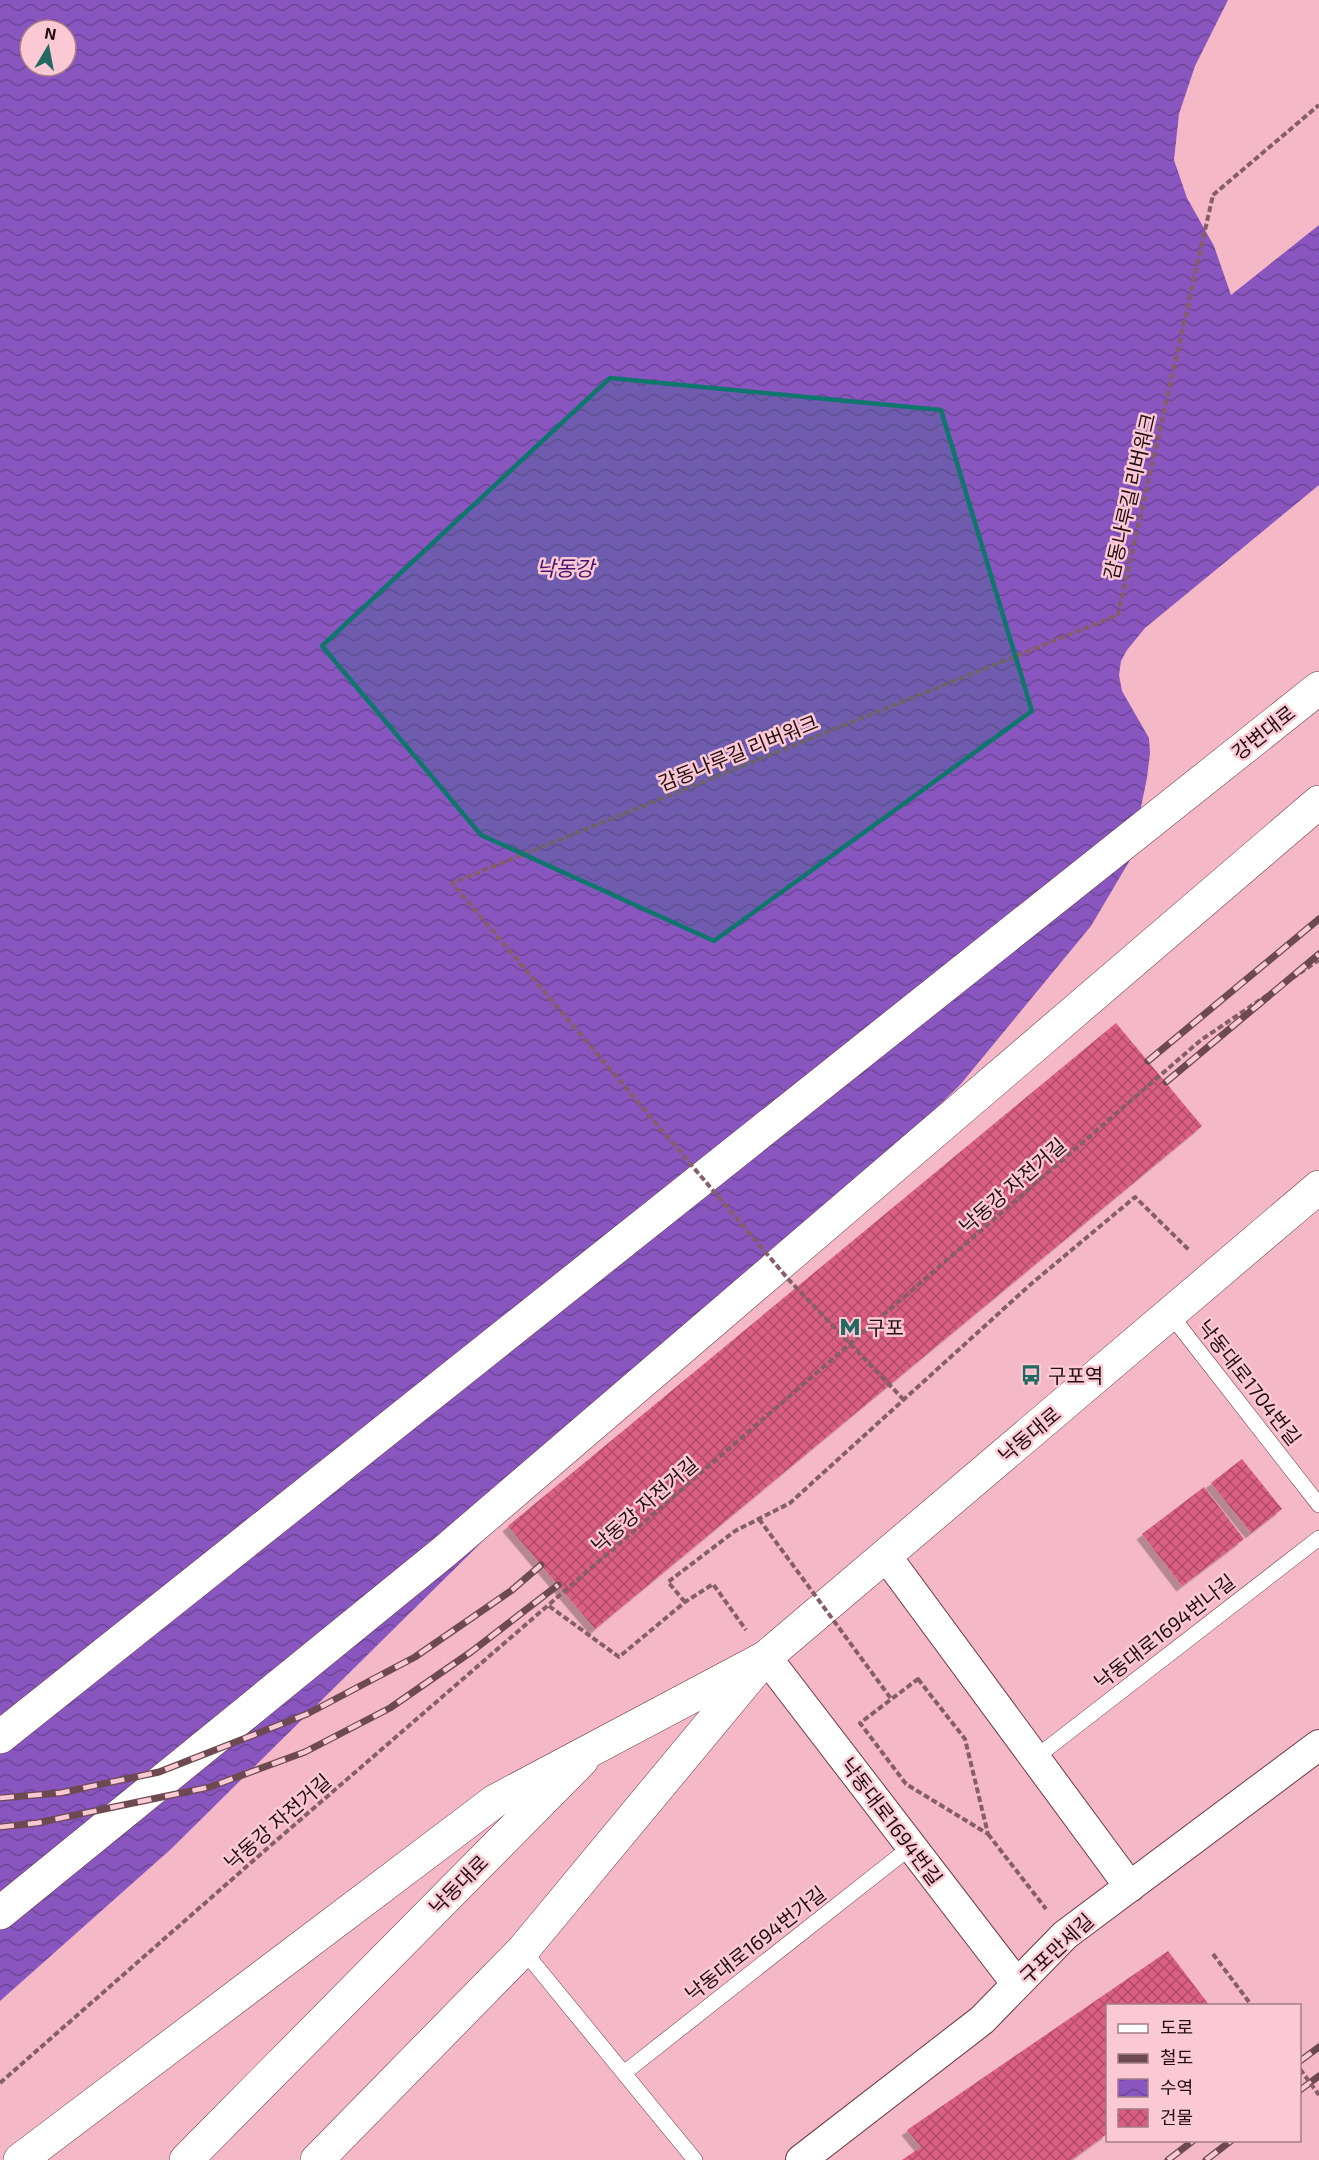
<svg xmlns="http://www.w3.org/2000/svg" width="1319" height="2160" font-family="'Exo 2','Noto Sans KR',sans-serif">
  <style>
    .water { fill: url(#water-waves); fill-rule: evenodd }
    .building { fill: url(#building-cross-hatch); filter: url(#shadow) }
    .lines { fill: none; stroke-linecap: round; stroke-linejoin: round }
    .service-casing { stroke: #6c3a47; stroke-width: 16 }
    .minor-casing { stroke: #6c3a47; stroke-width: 32 }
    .secondary-casing { stroke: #6c3a47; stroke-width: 34 }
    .primary-casing { stroke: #6c3a47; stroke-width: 34 }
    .trunk-casing { stroke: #6c3a47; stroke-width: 34 }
    .path { stroke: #865e68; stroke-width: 4; stroke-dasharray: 6 3; stroke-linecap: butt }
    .service { stroke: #fff; stroke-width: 15 }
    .minor { stroke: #fff; stroke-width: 30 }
    .secondary { stroke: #fff; stroke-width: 33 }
    .primary { stroke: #fff; stroke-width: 33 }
    .trunk { stroke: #fff; stroke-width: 33 }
    .rail-casing { stroke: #6d4a52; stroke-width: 7 }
    .rail { stroke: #fbc9d4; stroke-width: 4.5; stroke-dasharray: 14; stroke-linecap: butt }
    .path-bridge { stroke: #865e68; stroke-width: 4; stroke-dasharray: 6 3; stroke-linecap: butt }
    .marked { fill: #0f766e; fill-opacity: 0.2; stroke: #0f766e; stroke-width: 4.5; stroke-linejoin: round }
    .labels { text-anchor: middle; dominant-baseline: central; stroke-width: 5; stroke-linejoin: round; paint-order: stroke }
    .street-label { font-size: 20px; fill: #220d13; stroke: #fbc9d4 }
    .poi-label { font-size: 20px; fill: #220d13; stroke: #fbc9d4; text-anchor: start }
    .water-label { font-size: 21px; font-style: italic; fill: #460f70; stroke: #fbc9d4 }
  </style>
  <defs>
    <pattern id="water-waves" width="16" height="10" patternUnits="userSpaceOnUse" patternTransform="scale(1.5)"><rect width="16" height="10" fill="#8856be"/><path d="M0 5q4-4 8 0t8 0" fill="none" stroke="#6f4699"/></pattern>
    <pattern id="building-cross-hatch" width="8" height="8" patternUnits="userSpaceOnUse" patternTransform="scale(1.5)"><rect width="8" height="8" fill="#da5e83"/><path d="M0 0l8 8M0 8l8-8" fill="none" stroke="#b04c6a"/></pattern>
    <filter id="shadow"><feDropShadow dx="-5.5" dy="5.5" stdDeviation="0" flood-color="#0004"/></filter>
  </defs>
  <rect width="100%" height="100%" fill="#f5b8c6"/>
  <path class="water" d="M0 0H1228L1195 66 1179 114 1174 160 1187 198 1214 246 1231 295 1319 225V485L1145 628 1127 650 1121 661 1119 675 1122 691 1149 738 1150 753 1147 778 1130 860 1091 926 960 1085 617 1418 496 1528 171 1849 0 2001ZM30 30H66V66H30Z"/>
  <path class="building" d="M1116 1023 1202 1126 595 1629 508 1526Z
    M1242 1459 1282 1509 1251 1533 1211 1483Z
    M1204 1487 1244 1539 1182 1586 1142 1534Z
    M1168 1951 1210 2006H1108V2133L1071 2160H902L921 2147 907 2130Z"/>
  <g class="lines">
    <g class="service-casing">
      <path id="service" d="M1170 1314 1319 1505
        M1035 1758 1319 1538
        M523 1950 695 2160
        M624 2073 912 1846"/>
    </g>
    <g class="minor-casing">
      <path id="minor" d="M886 1556 1130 1887
        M766 1657 1017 1984
        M801 2160 982 2020 1065 1935 1319 1745"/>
    </g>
    <g class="secondary-casing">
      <path id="secondary" d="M186 2160 582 1760
        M317 2160 523 1950 766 1657"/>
    </g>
    <g class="primary-casing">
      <path id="primary" d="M20 2160 495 1801 766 1657 1319 1187"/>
    </g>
    <g class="trunk-casing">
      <path id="trunk" d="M0 1737 1319 688
        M0 1913 445 1551 1319 802"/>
    </g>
    <path class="path" d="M1213 195 1319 105
      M685 1602 668 1582 735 1531 790 1503 1031 1284 1135 1197 1190 1251
      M549 1606 619 1657 685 1602 713 1584 746 1630
      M918 1679 965 1739 988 1834 906 1784 860 1723Z
      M988 1834 1046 1909
      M1213 1954 1252 2006
      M0 2083 270 1846 1201 1040 1319 960"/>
    <use href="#service" class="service"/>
    <use href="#minor" class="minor"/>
    <use href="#secondary" class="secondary"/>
    <use href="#primary" class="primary"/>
    <use href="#trunk" class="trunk"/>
    <g class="rail-casing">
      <path id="rail" d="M1148 1061 1319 919
        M1166 1082 1319 954
        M0 1798 60 1793 159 1772 307 1714 415 1657 512 1590 541 1565
        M0 1827 37 1823 210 1787 305 1752 390 1708 471 1652 558 1585
        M1300 2061 1319 2047
        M1300 2090 1319 2076
        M1168 2160 1194 2140
        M1206 2160 1232 2140"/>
    </g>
    <use href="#rail" class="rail"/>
    <path class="path-bridge" d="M904 1400 789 1280 452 883 1118 615 1213 195
      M759 1519 892 1700
      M1300 2069 1319 2095"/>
  </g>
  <path class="marked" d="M610 378 941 410 1032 711 714 941 481 835 322 646Z"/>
  <defs>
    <g id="metro-bare" transform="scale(1.62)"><path d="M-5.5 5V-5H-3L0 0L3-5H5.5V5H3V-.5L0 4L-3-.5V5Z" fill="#216961" stroke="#fbc9d4" stroke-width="2.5" paint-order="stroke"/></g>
    <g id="bus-bare" transform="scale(1.62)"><path d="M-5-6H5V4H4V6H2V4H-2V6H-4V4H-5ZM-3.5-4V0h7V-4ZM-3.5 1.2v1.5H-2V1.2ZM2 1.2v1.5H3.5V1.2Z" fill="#216961" stroke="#fbc9d4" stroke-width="2.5" paint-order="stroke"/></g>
  </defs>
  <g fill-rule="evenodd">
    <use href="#metro-bare" x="850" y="1327"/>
    <use href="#bus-bare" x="1031" y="1375"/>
  </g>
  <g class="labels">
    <g class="street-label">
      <text transform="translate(1129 496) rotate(-77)">감동나루길 리버워크</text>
      <text transform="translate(1263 732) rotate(-38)">강변대로</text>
      <text transform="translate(738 752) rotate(-22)">감동나루길 리버워크</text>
      <text transform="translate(1012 1185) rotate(-41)">낙동강 자전거길</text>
      <text transform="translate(1250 1382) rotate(52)">낙동대로1704번길</text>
      <text transform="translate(1029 1434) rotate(-40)">낙동대로</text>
      <text transform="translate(644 1504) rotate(-41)">낙동강 자전거길</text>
      <text transform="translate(1164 1631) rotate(-38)">낙동대로1694번나길</text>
      <text transform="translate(277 1821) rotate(-41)">낙동강 자전거길</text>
      <text transform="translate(892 1821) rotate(53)">낙동대로1694번길</text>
      <text transform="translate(458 1884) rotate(-45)">낙동대로</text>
      <text transform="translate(755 1943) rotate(-38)">낙동대로1694번가길</text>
      <text transform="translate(1056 1948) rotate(-43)">구포만세길</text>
    </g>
    <g class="poi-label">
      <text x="867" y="1327">구포</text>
      <text x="1048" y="1375">구포역</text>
    </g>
    <g class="water-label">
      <text x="565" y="567">낙동강</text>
    </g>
  </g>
  <rect x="1106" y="2004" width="195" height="138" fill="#fbc9d4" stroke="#a47e87" stroke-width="1.5"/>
  <rect x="1118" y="2024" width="30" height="9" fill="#ffffff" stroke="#a47e87" stroke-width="1.5"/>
  <text x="1160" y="2034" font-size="18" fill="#220d13">도로</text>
  <rect x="1118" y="2054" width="30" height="9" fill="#6d4a52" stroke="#a47e87" stroke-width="1.5"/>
  <text x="1160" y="2064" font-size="18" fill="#220d13">철도</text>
  <rect x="1118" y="2079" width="30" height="18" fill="url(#water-waves)" stroke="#a47e87" stroke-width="1.5"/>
  <text x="1160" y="2094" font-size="18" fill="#220d13">수역</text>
  <rect x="1118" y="2109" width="30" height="18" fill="url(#building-cross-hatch)" stroke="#a47e87" stroke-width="1.5"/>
  <text x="1160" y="2124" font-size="18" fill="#220d13">건물</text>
  <g transform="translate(48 48) rotate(10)"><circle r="28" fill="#fbc9d4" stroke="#a47e87" stroke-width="1.5"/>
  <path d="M0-4.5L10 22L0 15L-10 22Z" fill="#216961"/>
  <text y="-9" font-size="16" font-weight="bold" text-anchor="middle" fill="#220d13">N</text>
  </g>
</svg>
